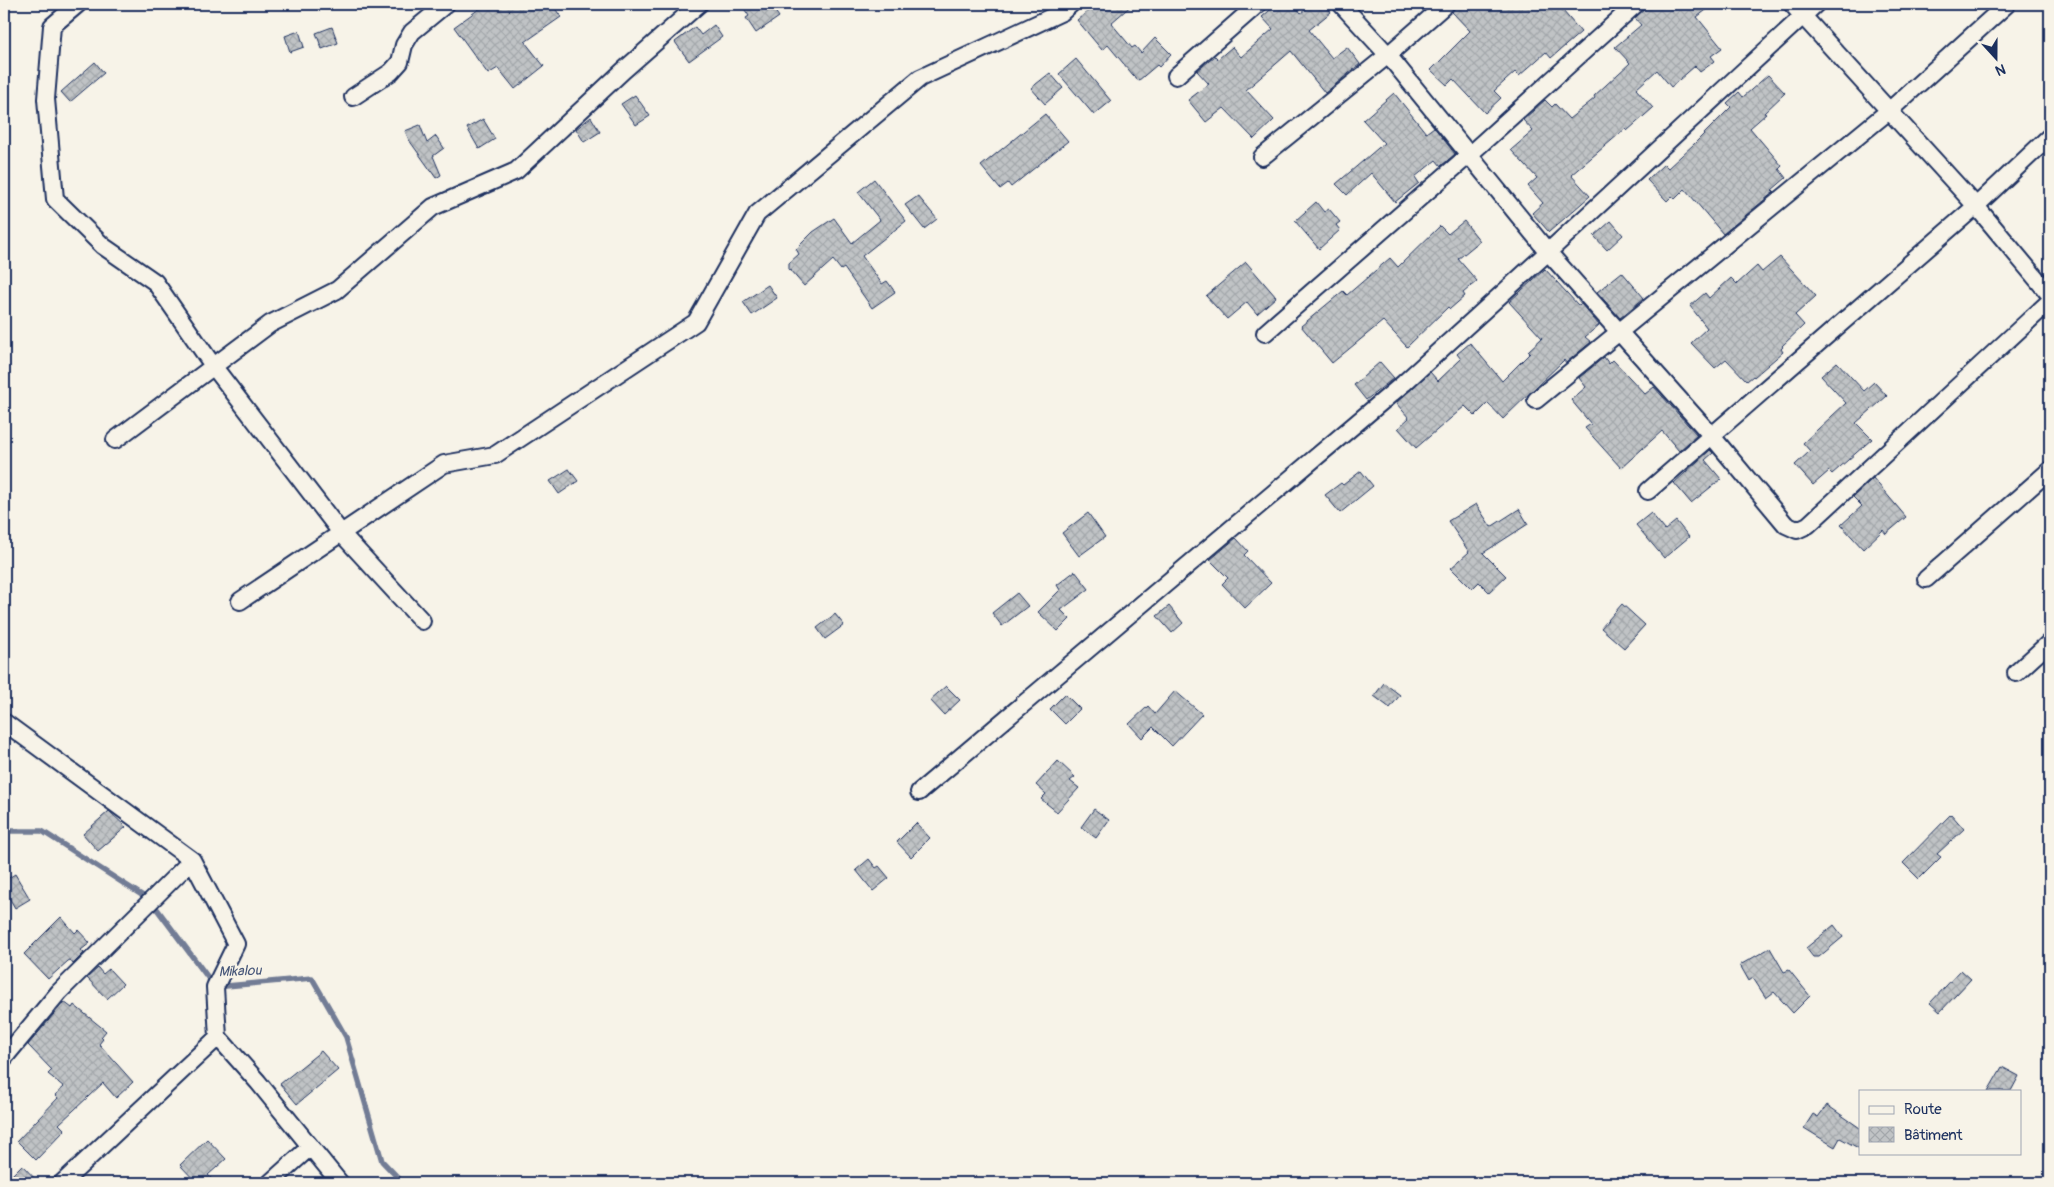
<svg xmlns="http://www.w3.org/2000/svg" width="2054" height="1187" font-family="Pangolin,sans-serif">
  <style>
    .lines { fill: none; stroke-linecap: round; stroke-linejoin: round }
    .stream { stroke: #727c95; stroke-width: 5.5 }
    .building { fill: url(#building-cross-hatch); stroke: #1b2f5e }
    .minor-casing { stroke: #1b2f5e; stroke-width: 20 }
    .minor { stroke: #f7f3e8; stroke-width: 16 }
    .labels { text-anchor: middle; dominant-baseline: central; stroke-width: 5; stroke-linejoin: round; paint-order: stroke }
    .water-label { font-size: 14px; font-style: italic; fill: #465679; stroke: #f7f3e8 }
  </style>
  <defs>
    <pattern id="building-cross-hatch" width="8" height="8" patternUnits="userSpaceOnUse" patternTransform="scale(1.25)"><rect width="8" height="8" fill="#c0c3c5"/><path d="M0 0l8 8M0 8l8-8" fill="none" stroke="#a4a8ac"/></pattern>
  </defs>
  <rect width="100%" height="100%" fill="#f7f3e8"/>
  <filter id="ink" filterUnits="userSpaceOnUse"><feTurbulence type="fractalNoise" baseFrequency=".02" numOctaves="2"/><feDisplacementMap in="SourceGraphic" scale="10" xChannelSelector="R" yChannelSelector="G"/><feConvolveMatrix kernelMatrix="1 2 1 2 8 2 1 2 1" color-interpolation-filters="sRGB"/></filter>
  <g filter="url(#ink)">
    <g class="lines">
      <path class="stream" d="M4 831H42L151 901 215 987 312 978 346 1037 382 1161 403 1183"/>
    </g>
    <path class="building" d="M486 4H552L561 17 525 42 544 66 515 89 498 68 488 74 454 27Z
      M741 4H770L779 17 756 33 746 18 749 16Z
      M1097 4H1133L1111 23 1132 48 1135 46 1141 53 1155 38 1171 54 1159 67 1157 65 1138 81 1108 45 1102 50 1077 20Z
      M1277 4H1293L1301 13 1312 4H1324L1331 12 1309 30 1332 58 1347 47 1360 64 1325 93 1291 51 1246 90 1274 120 1254 139 1224 108 1206 122 1188 100 1209 84 1197 71 1215 56 1218 59 1232 47 1241 57 1273 29 1262 17Z
      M1456 4H1557L1581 32 1551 58 1546 52 1519 76 1515 72 1494 91 1501 98 1485 113 1453 79 1447 85 1431 70 1470 31 1452 12Z
      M1648 4H1714L1697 17 1722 48 1711 56 1715 61 1700 72 1695 66 1671 87 1657 70 1636 89 1653 108 1627 131 1625 129 1571 175 1590 196 1549 232 1532 213 1543 203 1528 186 1537 178 1511 150 1533 131 1523 120 1545 100 1552 107 1555 104 1569 119 1595 98 1594 96 1630 63 1615 47 1641 25 1635 18Z
      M714 25 722 37 689 61 675 42 695 27 701 35Z
      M332 27 338 43 322 49 316 33Z
      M299 31 304 47 290 52 285 36Z
      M1076 59 1111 101 1094 115 1059 74Z
      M95 62 104 73 70 102 61 92Z
      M1050 73 1063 88 1045 104 1031 88Z
      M1768 75 1785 93 1764 113 1766 114 1750 128 1782 166 1779 169 1786 178 1772 190 1774 192 1723 234 1685 189 1675 199 1672 196 1667 201 1647 180 1664 164 1668 168 1694 144 1731 107 1727 103 1739 92 1743 97Z
      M1394 93 1426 133 1434 127 1455 154 1441 166 1436 160 1415 177 1419 183 1395 202 1371 173 1347 195 1336 184 1384 143 1363 120Z
      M635 95 650 116 636 125 621 104Z
      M1045 114 1068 141 1011 187 1008 183 1000 189 981 166Z
      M591 117 600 132 584 142 576 129Z
      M483 119 495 139 479 149 467 128Z
      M420 125 427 143 436 136 444 148 433 156 441 175 436 178 409 140 405 131Z
      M874 179 906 221 862 256 882 284 887 281 895 292 872 308 844 268 841 270 833 260 804 286 789 269V263L799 254 796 249 813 232 834 218 852 243 880 220 858 192Z
      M918 196 937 219 924 229 905 205Z
      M1316 202 1324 212 1329 209 1340 222 1336 225 1340 230 1319 249 1295 221Z
      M1464 221 1480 241 1458 259 1477 281 1463 293 1465 296 1450 309 1448 307 1407 347 1383 321 1332 363 1301 326 1343 291 1347 295 1390 258 1398 267 1440 226 1448 234Z
      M1611 221 1623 235 1607 250 1594 236Z
      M1780 257 1816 296 1795 315 1804 325 1782 346 1783 347 1781 349 1783 352 1754 377 1753 376 1747 381 1726 359 1715 368 1691 343 1707 328 1690 306 1705 293 1709 298 1731 278 1737 284 1757 266 1762 272Z
      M1246 262 1276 297 1257 314 1247 302 1227 319 1206 296Z
      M1545 269 1578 305 1581 304 1599 325 1585 337 1591 342 1566 363 1564 360 1503 419 1488 403 1475 416 1465 406 1416 448 1398 428 1409 418 1396 403 1430 372 1438 381 1461 359 1457 354 1470 343 1502 381 1530 353 1528 351 1542 338 1509 302Z
      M1622 272 1644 298 1620 318 1597 292Z
      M768 285 777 298 752 315 743 302Z
      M1604 357 1609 364 1613 360 1645 394 1654 387 1697 435 1679 451 1662 431 1621 468 1585 428 1591 424 1571 400 1586 387 1579 378Z
      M1380 362 1394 378 1366 400 1354 385Z
      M1837 362 1864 391 1874 382 1887 396 1856 423 1872 439 1832 474 1829 471 1813 485 1795 465 1810 451 1803 443 1846 403 1821 376Z
      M1710 450 1713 453 1705 460 1721 479 1691 503 1674 483Z
      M569 469 578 481 559 494 550 481Z
      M1361 471 1373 486 1340 513 1325 495 1341 483 1343 485Z
      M1873 478 1906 517 1886 534 1883 530 1863 549 1841 525 1862 506 1853 497Z
      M1476 504 1491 527 1519 509 1528 524 1483 553 1506 576 1489 592 1479 582 1472 589 1451 568 1469 552 1448 521Z
      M1088 513 1105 537 1079 556 1062 533Z
      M1651 513 1665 530 1676 521 1689 537 1664 558 1636 525Z
      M1236 538 1248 551 1244 555 1271 583 1245 608 1222 584 1228 578 1210 560Z
      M1075 571 1089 589 1061 610 1070 619 1058 631 1038 612 1060 590 1057 585Z
      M1017 593 1028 606 1002 626 992 613Z
      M1622 604 1645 625 1624 648 1601 628Z
      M1169 606 1183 623 1172 633 1157 616Z
      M835 614 844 625 825 639 817 628Z
      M1384 683 1400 695 1390 708 1374 696Z
      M946 686 960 700 944 715 930 700Z
      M1175 691 1202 714 1172 746 1153 727 1142 738 1129 724 1148 706 1155 714Z
      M1065 694 1080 709 1065 724 1050 709Z
      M1058 761 1075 777 1070 781 1079 788 1057 812 1041 799 1046 794 1036 785Z
      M1094 809 1109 820 1096 838 1081 827Z
      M109 811 126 827 98 851 83 834Z
      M1951 814 1964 829 1937 854 1941 857 1919 879 1903 863Z
      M916 823 930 838 911 857 897 842Z
      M869 859 876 868 879 866 889 878 873 891 856 870Z
      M15 874 30 899 15 908 4 889V881Z
      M61 917 75 933 78 930 90 943 81 950 84 953 73 964 70 960 68 961 48 979 24 954Z
      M1834 925 1843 937 1819 957H1813L1806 948Z
      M1770 948 1784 972 1789 970 1810 996 1793 1013 1774 992 1766 998 1753 978 1749 981 1740 965Z
      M98 968 103 974 109 969 123 984 107 999 87 978Z
      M1961 970 1971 979 1940 1012 1930 1003Z
      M64 1002 72 1008 74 1005 106 1031 101 1037 103 1039 99 1044 133 1082 116 1098 103 1083 59 1124 65 1130 36 1160 17 1141 58 1098 55 1095 64 1087 48 1074 52 1070 28 1045Z
      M321 1051 338 1070 297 1104 280 1084Z
      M2002 1067 2019 1076 2011 1091H1988Z
      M1827 1105 1860 1128V1149L1840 1138 1835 1147 1804 1128 1813 1114 1818 1117Z
      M207 1139 226 1159 208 1175 216 1183H197L180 1165Z
      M22 1165 39 1183H4Z"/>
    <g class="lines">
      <g class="minor-casing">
        <path id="minor" d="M78 4 52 26 46 99 55 199 103 246 155 282 214 367 342 534 422 621
          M1341 4 1388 55 1548 252 1711 435 1786 525 1797 530 1808 525 2050 301
          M1792 4 1976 206 2050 295
          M1176 76 1258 4
          M353 97 391 72 400 62 404 45 412 32 446 4
          M1262 157 1388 55 1446 4
          M1265 333 1470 154 1636 4
          M1536 400 1890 110 2007 4
          M115 440 270 324 337 290 433 207 516 171 624 70 699 4
          M1648 491 1976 206 2050 136
          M1926 579 2050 470
          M240 601 444 464 495 455 696 322 757 214 920 78 1062 12 1071 4
          M2016 673 2050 642
          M4 722 192 860 236 944 215 987 218 1037 258 1082 340 1183
          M919 792 1404 383 1548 252 1816 4
          M4 1058 59 992 192 860
          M62 1183 218 1037
          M270 1183 310 1147"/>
      </g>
      <use href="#minor" class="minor"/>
    </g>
  </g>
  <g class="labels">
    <g class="water-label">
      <text transform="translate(240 971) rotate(-2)">Mikalou</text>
    </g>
  </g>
  <rect width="2054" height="1187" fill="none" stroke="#f7f3e8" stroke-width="20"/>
  <rect x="10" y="10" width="2034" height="1167" fill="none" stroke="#1b2f5e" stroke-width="2" filter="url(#ink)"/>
  <rect x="1859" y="1090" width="162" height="65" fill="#f7f3e8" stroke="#9fa5b1"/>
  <rect x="1869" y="1106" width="25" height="8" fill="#f7f3e8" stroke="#9fa5b1"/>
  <text x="1904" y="1114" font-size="15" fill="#1b2f5e">Route</text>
  <rect x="1869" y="1127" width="25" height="15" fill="url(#building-cross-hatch)" stroke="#9fa5b1"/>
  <text x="1904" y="1140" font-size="15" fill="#1b2f5e">Bâtiment</text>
  <g transform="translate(1996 58) rotate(159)" stroke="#f7f3e8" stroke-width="4" paint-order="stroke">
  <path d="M0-4L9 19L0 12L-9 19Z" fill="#1b2f5e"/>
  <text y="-8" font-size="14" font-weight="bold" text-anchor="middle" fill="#1b2f5e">N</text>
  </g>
</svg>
